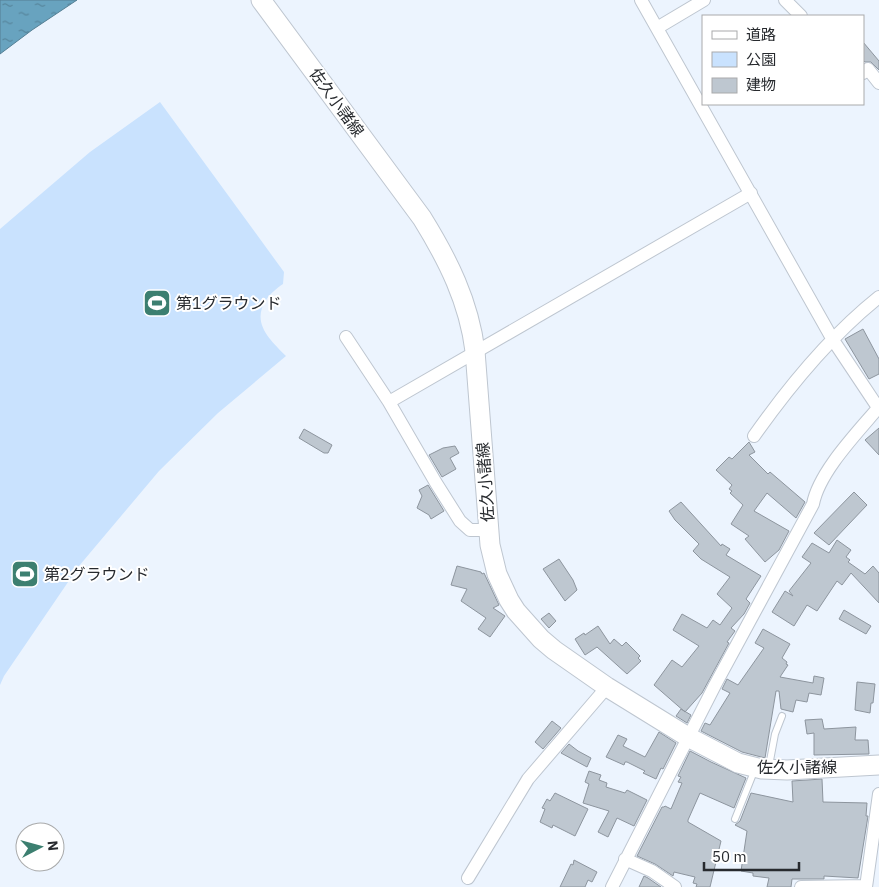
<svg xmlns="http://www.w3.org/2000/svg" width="879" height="887" font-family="'IBM Plex Sans','Noto Sans JP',sans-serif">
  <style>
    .green { fill: #c9e2fe }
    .water { fill: url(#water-ripples); stroke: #547f94 }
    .building { fill: #bec7d0; stroke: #8d959e }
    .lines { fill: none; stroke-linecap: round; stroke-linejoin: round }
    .lane-casing { stroke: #bec6d0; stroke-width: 8 }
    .street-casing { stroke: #bec6d0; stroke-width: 14 }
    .primary-casing { stroke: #bec6d0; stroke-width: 21 }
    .lane { stroke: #fff; stroke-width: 6 }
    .street { stroke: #fff; stroke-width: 12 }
    .primary { stroke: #fff; stroke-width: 19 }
    .labels { text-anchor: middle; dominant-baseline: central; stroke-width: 4; stroke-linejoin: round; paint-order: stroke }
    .street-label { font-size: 16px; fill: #272a2e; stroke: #fff }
    .poi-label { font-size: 16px; fill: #272a2e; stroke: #fff; text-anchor: start }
  </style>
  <defs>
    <pattern id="water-ripples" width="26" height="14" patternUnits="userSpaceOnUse" patternTransform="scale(1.25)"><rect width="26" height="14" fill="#68a3bf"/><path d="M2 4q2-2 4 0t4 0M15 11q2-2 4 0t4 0" fill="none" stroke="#56859c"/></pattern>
  </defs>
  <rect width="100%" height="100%" fill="#ecf4fe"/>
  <path class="green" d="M160 102 284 272 283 284C277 288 270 294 266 300 251 323 270 340 286 356L218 413 159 471 79 566 4 676 0 685V229L90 152Z"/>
  <path class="water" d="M0 0H77L32 30 0 54Z"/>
  <path class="building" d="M863 42 879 61V70L871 62H865L863 60Z
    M863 329 879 359V374L869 379 845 339Z
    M879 428V455L865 440Z
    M304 429 332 445 328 453H324L299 438Z
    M749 442 755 452 749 455 768 474 770 472 805 502 796 518 767 493 754 511 789 531 779 550 765 562 745 539 749 536 731 524 743 505 730 493 732 491 729 489 732 485 716 470 729 457 732 459Z
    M455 446 459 453 450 458 456 469 442 477 429 455 443 448Z
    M428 485 444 511 431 519 429 515 417 508 422 496 419 490Z
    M854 492 867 505 829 545 814 533Z
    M681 502 721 546 722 544 730 549 726 555 761 576 746 599 750 603 744 614 731 628 735 631 727 642 729 643 702 693 685 712 654 685 672 660 682 667 699 646 673 630 682 614 707 628 713 620 720 625 732 608 717 594 730 577 701 559 693 551 699 544 675 520 669 511Z
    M837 540 851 550 846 557 850 560 848 562 865 574 873 566 879 573V603L851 573 842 585 837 581 817 611 807 605 794 626 772 612 785 591 793 596 789 591 811 563 802 557 812 543 829 553Z
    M559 559 573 580 577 590 565 601 543 569Z
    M457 566 481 572 482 574 484 573 499 605 493 608 505 616 490 637 478 629 486 618 461 601 467 589 451 585Z
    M844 610 871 626 866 634 839 619Z
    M549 613 556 621 549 628 541 619Z
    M598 626 610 644 614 639 622 646 626 642 640 656 638 658 641 661 627 674 597 647 585 655 575 639 584 633 585 635Z
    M763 629 790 644 782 658 787 662 786 664 788 665 780 677 813 683 814 676 824 678 821 695 809 693 807 702 796 700 793 712 781 709 779 691H776L765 758 742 752 701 731 705 723 710 725 730 693 722 689 727 679 738 685 764 648 755 643Z
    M857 682 875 684 873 703H871L870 713 855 710Z
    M681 709 691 715 687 723 676 716Z
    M822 719 824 729 856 727 855 740H868L869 754 814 755V733L807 734 805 720Z
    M552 721 561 728 543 749 535 742Z
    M659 732 676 743 663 769 661 768 656 779 643 773 645 771 627 762H625L624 765 606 757 618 735 627 739 623 746 645 757Z
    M569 744 578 751 591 758 587 767 561 753Z
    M690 751 711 762 746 778 734 808 700 793 688 820V822L721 841 710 887H696L697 884 693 883 695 877 674 872 673 876 655 864 637 856 662 807H664L665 806 671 809 682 783 678 782 681 777 678 776Z
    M589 771 601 775 599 780 607 783 606 787 625 793 627 790 647 800 634 826 617 818 608 837 598 832 609 811 583 803 589 784 585 782Z
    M822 779 823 802 867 803 866 816H868L858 878 824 876V879H792L791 887H767L769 878 753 876V873L741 871 747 831 735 825 740 821 751 793 793 802 792 781Z
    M555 793 588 809 575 836 553 825 552 828 540 822 545 809 542 808 547 799 550 801Z
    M574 860 597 872 592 882 588 880 585 887H560L571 864 573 865Z
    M644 876 648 878 661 887H639Z"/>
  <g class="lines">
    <g class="lane-casing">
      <path id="lane" d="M769 766 775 734 782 716
        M735 819 755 769"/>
    </g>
    <g class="street-casing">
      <path id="street" d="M641 0 833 340 879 409
        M785 0 801 16
        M657 28 704 0
        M863 73 868 69 879 83
        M346 337 389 402 436 483 460 521 470 530H488
        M389 402 751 193
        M754 436C790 385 830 336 879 297
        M625 859 652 871 675 887
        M468 878 528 779 607 687
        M612 887 715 685 813 504C819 472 857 433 878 408
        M801 887 866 886
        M866 887 879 794"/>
    </g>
    <g class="primary-casing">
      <path id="primary" d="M261 0 422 218C448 260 469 302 475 351L490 545 497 574 509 600 516 611 541 639 554 650 607 687 688 737 738 763 762 769 787 770 879 765"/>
    </g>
    <use href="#lane" class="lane"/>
    <use href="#street" class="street"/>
    <use href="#primary" class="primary"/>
  </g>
  <defs>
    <g id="stadium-square" transform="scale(1.4375)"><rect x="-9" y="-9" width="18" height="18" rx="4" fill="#3c7f70" stroke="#fff"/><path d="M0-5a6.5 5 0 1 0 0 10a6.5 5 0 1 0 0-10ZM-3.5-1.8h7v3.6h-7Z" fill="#fff"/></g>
  </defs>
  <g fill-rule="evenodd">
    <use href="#stadium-square" x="157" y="303"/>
    <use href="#stadium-square" x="25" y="574"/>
  </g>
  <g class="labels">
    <g class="street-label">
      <text transform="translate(337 102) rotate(54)">佐久小諸線</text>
      <text transform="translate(485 482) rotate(-94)">佐久小諸線</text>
      <text x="797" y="767">佐久小諸線</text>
    </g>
    <g class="poi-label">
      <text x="176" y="303">第1グラウンド</text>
      <text x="44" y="574">第2グラウンド</text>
    </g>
  </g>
  <rect x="702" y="15" width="162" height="90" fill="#ffffff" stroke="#a9aaab"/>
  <rect x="712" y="31" width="25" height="8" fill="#ffffff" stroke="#a9aaab"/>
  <text x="746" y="40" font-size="15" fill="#272a2e">道路</text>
  <rect x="712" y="52" width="25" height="15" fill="#c9e2fe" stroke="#a9aaab"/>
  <text x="746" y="65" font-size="15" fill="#272a2e">公園</text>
  <rect x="712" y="78" width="25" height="15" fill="#bec7d0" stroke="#a9aaab"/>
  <text x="746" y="90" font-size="15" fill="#272a2e">建物</text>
  <g transform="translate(40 847) rotate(84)"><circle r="24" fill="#ffffff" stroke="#a9aaab"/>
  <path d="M0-4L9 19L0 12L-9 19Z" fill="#3c7f70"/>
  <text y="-8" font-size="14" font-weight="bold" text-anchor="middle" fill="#272a2e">N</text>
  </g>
  <path d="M704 862v8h95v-8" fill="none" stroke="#272a2e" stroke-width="2.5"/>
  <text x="712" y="862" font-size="15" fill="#272a2e" stroke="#ffffff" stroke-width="4" paint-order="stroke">50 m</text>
</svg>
